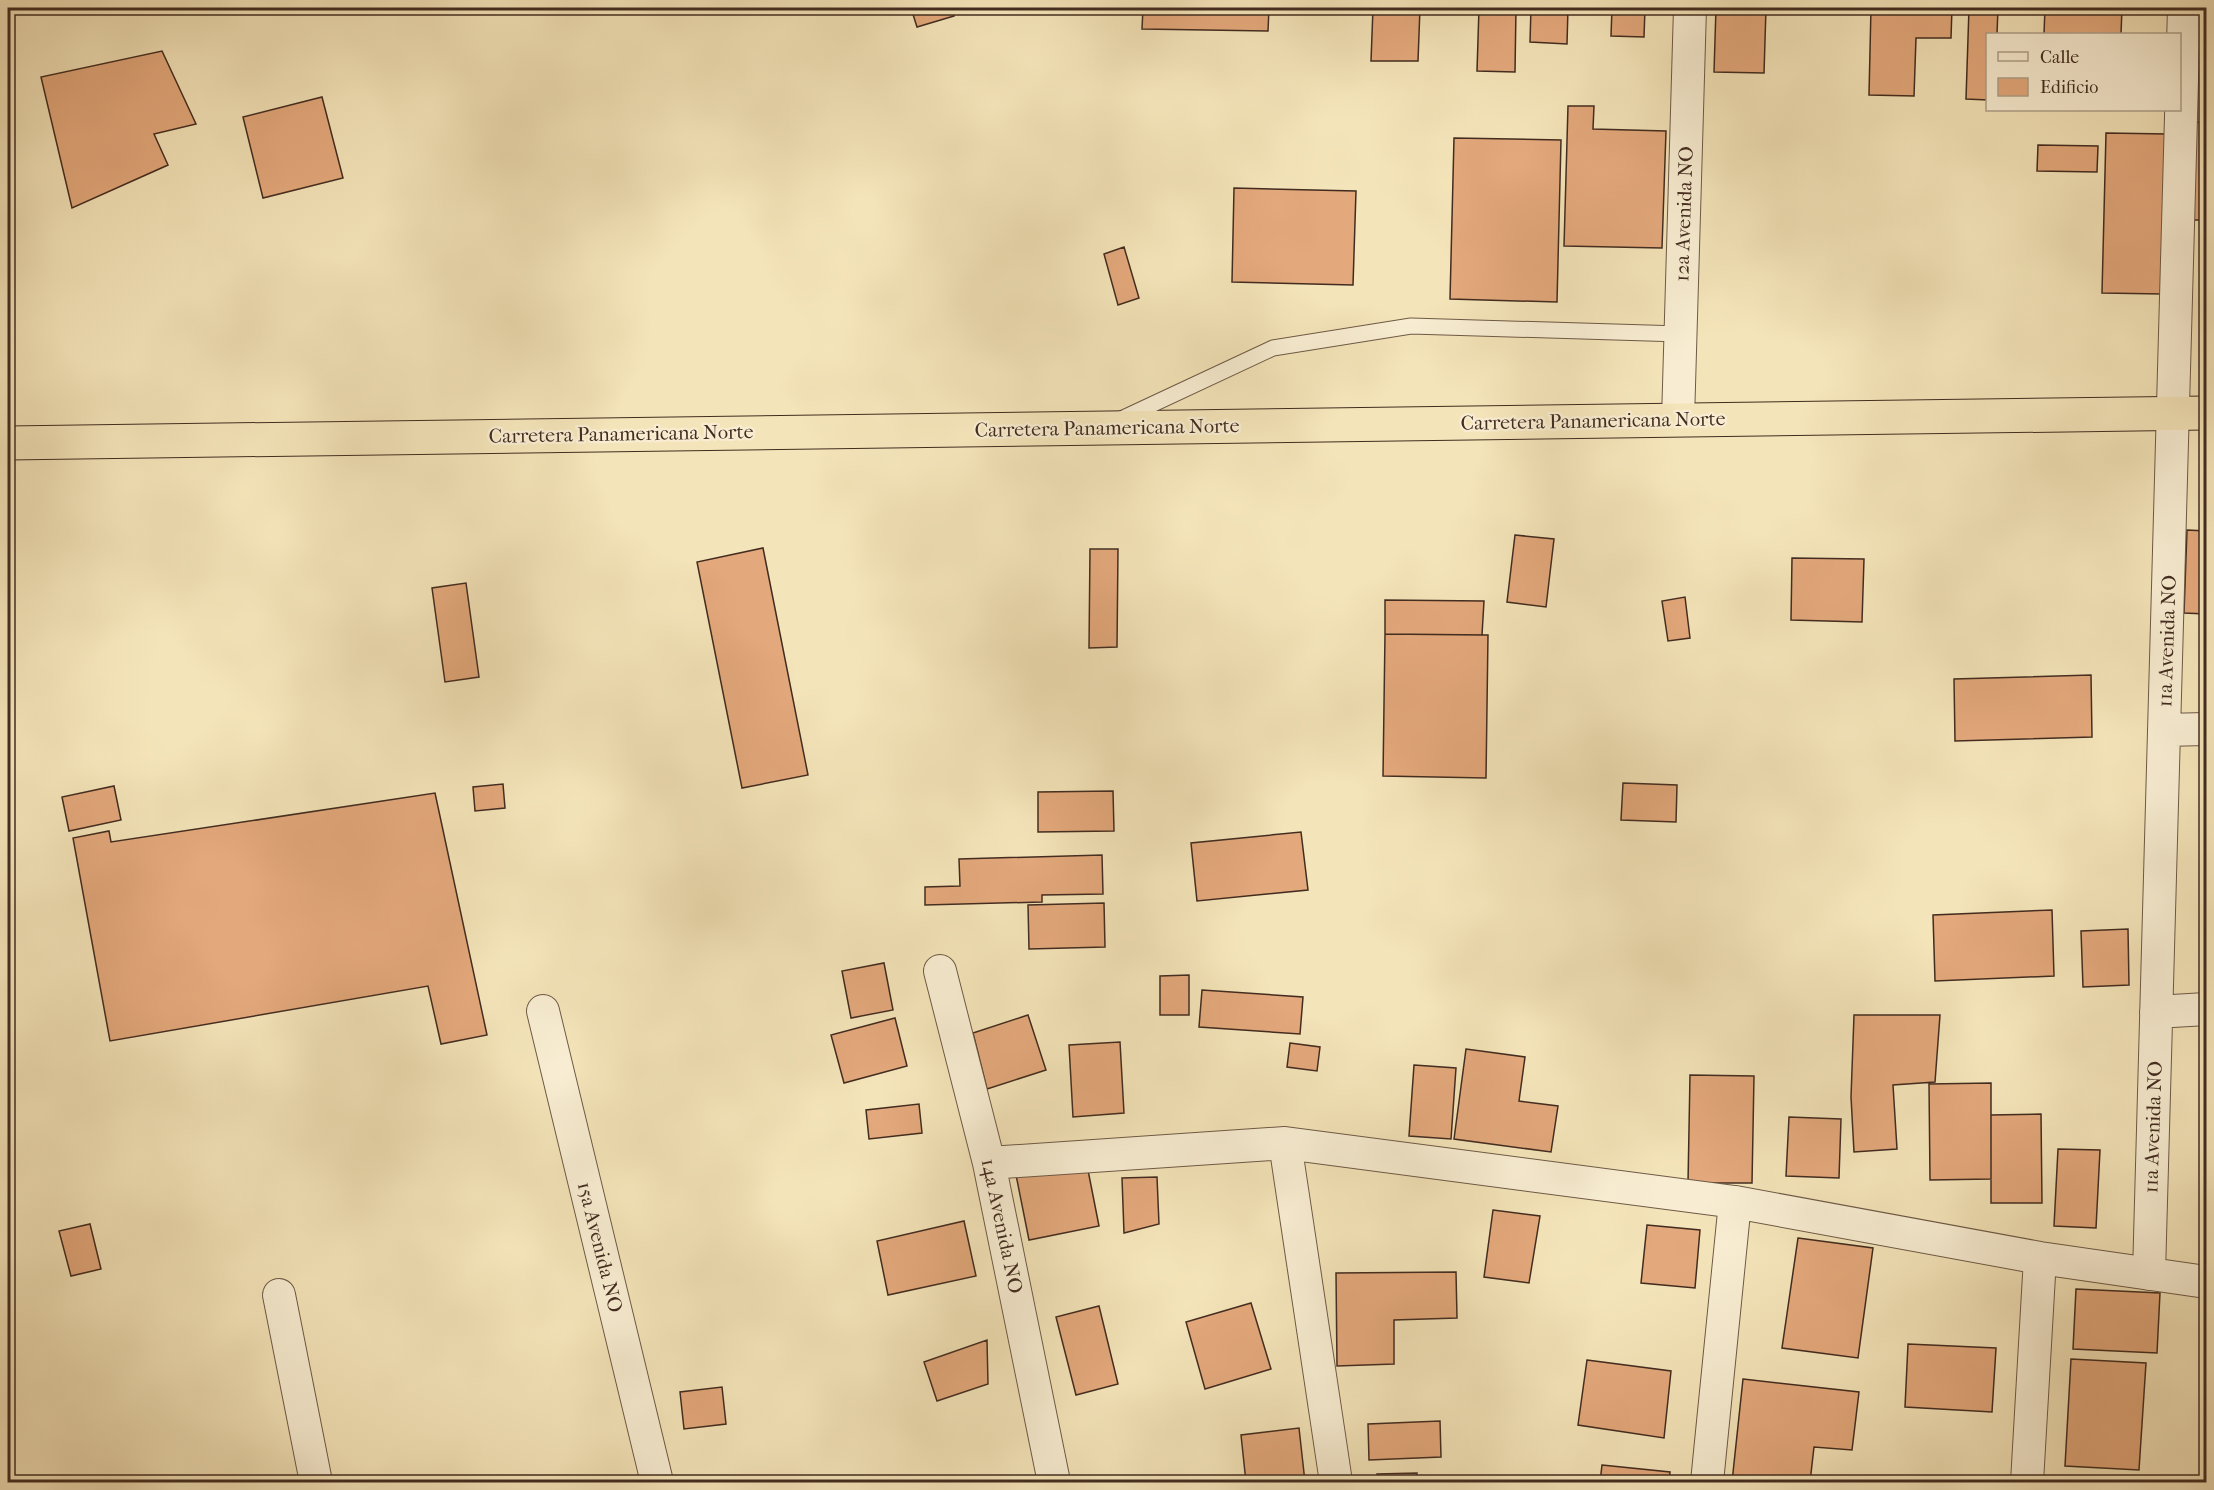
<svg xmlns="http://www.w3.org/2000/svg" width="2214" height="1490" font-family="'IM FELL French Canon',serif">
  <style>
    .building { fill: #e3a87b; stroke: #422c20; stroke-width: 1.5 }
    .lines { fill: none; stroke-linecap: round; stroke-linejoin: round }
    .service-casing { stroke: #6e5a46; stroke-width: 17 }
    .minor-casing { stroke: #6e5a46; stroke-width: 34 }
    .trunk-casing { stroke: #422c20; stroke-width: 35 }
    .service { stroke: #f8edd2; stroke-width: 15 }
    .minor { stroke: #f8edd2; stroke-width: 32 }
    .trunk { stroke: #f4e4b9; stroke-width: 33 }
    .labels { text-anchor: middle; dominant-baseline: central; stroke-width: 4.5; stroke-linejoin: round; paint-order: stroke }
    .street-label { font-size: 20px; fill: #422c20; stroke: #f8edd2 }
  </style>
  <rect width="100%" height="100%" fill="#f4e4b9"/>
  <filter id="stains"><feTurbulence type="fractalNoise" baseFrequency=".00333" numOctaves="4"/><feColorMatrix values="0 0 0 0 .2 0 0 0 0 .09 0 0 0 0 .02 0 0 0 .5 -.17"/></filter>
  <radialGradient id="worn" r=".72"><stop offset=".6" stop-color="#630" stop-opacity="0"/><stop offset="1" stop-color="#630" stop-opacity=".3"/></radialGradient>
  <path class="building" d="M911 8H951L954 16 917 27Z
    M1143 8H1269L1268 31 1142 29Z
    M1373 8H1420L1418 61H1371Z
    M1479 8H1516L1515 72 1477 71Z
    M1531 8H1568L1567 44 1530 42Z
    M1612 8H1645L1644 37 1611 36Z
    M1716 8H1766L1764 73 1714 72Z
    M1871 8H1952L1951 38H1916L1914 96 1869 95Z
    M1969 8H1998L1997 34H1988V100L1966 99Z
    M2045 8H2122L2121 34H2044Z
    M162 51 196 124 154 134 168 165 72 208 41 77Z
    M322 97 343 178 263 198 243 117Z
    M1568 106H1594L1593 129 1666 131 1662 248 1564 246Z
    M2196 122H2206V220H2193Z
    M2106 133 2167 134 2162 294 2102 293Z
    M1454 138 1561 140 1557 302 1450 299Z
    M2038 145 2098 146 2097 172 2037 171Z
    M1234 188 1356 191 1353 285 1232 282Z
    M1124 247 1139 298 1118 305 1104 254Z
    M2187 530 2206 531V614L2184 613Z
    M1515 535 1554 539 1546 607 1507 602Z
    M763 548 808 775 742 788 697 562Z
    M1090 549H1118L1117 647 1089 648Z
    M1792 558 1864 559 1862 622 1791 620Z
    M466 583 479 677 445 682 432 588Z
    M1685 597 1690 638 1668 641 1662 601Z
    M1385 600 1484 601 1482 635 1385 634Z
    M1385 634 1488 635 1486 778 1383 776Z
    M2091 675 2092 737 1955 741 1954 679Z
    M1623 783 1677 785 1676 822 1621 820Z
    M503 784 505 808 475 811 473 787Z
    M114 786 121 820 69 831 62 797Z
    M1113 791 1114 831 1038 832V792Z
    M435 793 487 1035 441 1044 428 986 110 1041 73 838 109 831 111 842Z
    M1301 832 1308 890 1197 901 1191 843Z
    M1102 855 1103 894 1042 895V902L925 905V887L960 886 959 859Z
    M1104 903 1105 947 1029 949 1028 905Z
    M2052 910 2054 976 1935 981 1933 915Z
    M2128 929 2129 985 2083 987 2081 931Z
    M884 963 893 1010 851 1018 842 971Z
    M1189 975V1015H1160V976Z
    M1202 990 1303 997 1300 1034 1199 1027Z
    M1028 1015 1046 1070 987 1089 973 1033Z
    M1854 1015H1940L1935 1082 1893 1085 1897 1149 1854 1152 1851 1097Z
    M895 1018 907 1066 844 1083 831 1035Z
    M1120 1042 1124 1113 1073 1117 1069 1045Z
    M2202 1042H2206V1104H2203Z
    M1290 1043 1320 1047 1317 1071 1287 1067Z
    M1466 1049 1525 1057 1519 1101 1558 1106 1551 1152 1454 1139Z
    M1414 1065 1456 1068 1451 1139 1409 1136Z
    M1690 1075 1754 1076 1752 1183H1688Z
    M1991 1083V1179L1930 1180 1929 1084Z
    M919 1104 922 1133 869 1139 866 1110Z
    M2041 1114 2042 1203H1991V1115Z
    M1789 1117 1841 1119 1839 1178 1786 1176Z
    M2058 1149 2100 1150 2096 1228 2054 1226Z
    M1086 1160 1099 1226 1029 1240 1016 1175Z
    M1157 1177 1159 1224 1124 1233 1122 1178Z
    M1493 1210 1540 1216 1529 1283 1484 1277Z
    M964 1221 976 1276 888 1295 877 1241Z
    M90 1224 101 1269 71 1276 59 1231Z
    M1647 1225 1700 1230 1695 1288 1641 1283Z
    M1798 1238 1873 1248 1858 1358 1782 1348Z
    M1456 1272 1457 1318 1394 1320V1364L1337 1366 1336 1273Z
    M2076 1289 2160 1293 2157 1353 2073 1349Z
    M1251 1303 1271 1369 1205 1389 1186 1322Z
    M1099 1306 1118 1384 1076 1395 1056 1317Z
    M987 1340 988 1384 937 1401 924 1362Z
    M1908 1344 1996 1348 1992 1412 1905 1407Z
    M2071 1359 2146 1363 2139 1470 2065 1466Z
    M1587 1360 1671 1371 1664 1438 1578 1425Z
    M1743 1379 1859 1392 1852 1450 1814 1447 1810 1482H1732Z
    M722 1387 726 1424 684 1429 680 1392Z
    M1440 1421 1441 1457 1369 1460 1368 1424Z
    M1299 1428 1305 1482H1246L1241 1435Z
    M1602 1465 1670 1472 1669 1482H1600Z
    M1417 1473 1416 1482H1377V1474Z
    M2056 1477 2118 1480V1482H2055Z"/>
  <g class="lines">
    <g class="service-casing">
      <path id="service" d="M1119 420 1273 348 1411 326 1681 334"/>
    </g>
    <g class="minor-casing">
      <path id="minor" d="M1678 420 1690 8
        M2164 730 2206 729
        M940 971 989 1163 1054 1482
        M543 1011 657 1482
        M2156 1012 2206 1009
        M1285 1143 1336 1482
        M989 1163 1285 1143 1735 1202 2040 1258 2206 1282
        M2149 1274 2184 8
        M279 1295 316 1482
        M1707 1482 1735 1202
        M2027 1482 2040 1258"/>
    </g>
    <g class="trunk-casing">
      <path id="trunk" d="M8 443 2206 413"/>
    </g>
    <use href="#service" class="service"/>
    <use href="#minor" class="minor"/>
    <use href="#trunk" class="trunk"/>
  </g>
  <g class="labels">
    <g class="street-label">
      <text transform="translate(1684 214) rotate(-88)">12a Avenida NO</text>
      <text transform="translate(1593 421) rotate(-1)">Carretera Panamericana Norte</text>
      <text transform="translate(1107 428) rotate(-1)">Carretera Panamericana Norte</text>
      <text transform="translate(621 434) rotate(-1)">Carretera Panamericana Norte</text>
      <text transform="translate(2167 641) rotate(-88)">11a Avenida NO</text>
      <text transform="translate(2153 1127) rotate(-88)">11a Avenida NO</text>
      <text transform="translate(1002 1226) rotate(78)">14a Avenida NO</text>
      <text transform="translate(600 1247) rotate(76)">15a Avenida NO</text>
    </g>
  </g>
  <rect width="2214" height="1490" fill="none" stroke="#f4e4b9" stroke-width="30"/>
  <rect x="9" y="9" width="2196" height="1472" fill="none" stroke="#422c20" stroke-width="3"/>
  <rect x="15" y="15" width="2184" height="1460" fill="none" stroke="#422c20" stroke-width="1.5"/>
  <rect x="1986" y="33" width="195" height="78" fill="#f8edd2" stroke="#afa08b" stroke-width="1.5"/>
  <rect x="1998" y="52" width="30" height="9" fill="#f8edd2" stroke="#afa08b" stroke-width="1.5"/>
  <text x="2040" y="63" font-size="18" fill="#422c20">Calle</text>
  <rect x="1998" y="78" width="30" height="18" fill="#e3a87b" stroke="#afa08b" stroke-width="1.5"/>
  <text x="2040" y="93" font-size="18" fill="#422c20">Edificio</text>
  <rect width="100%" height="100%" filter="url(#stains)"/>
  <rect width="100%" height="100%" fill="url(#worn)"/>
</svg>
